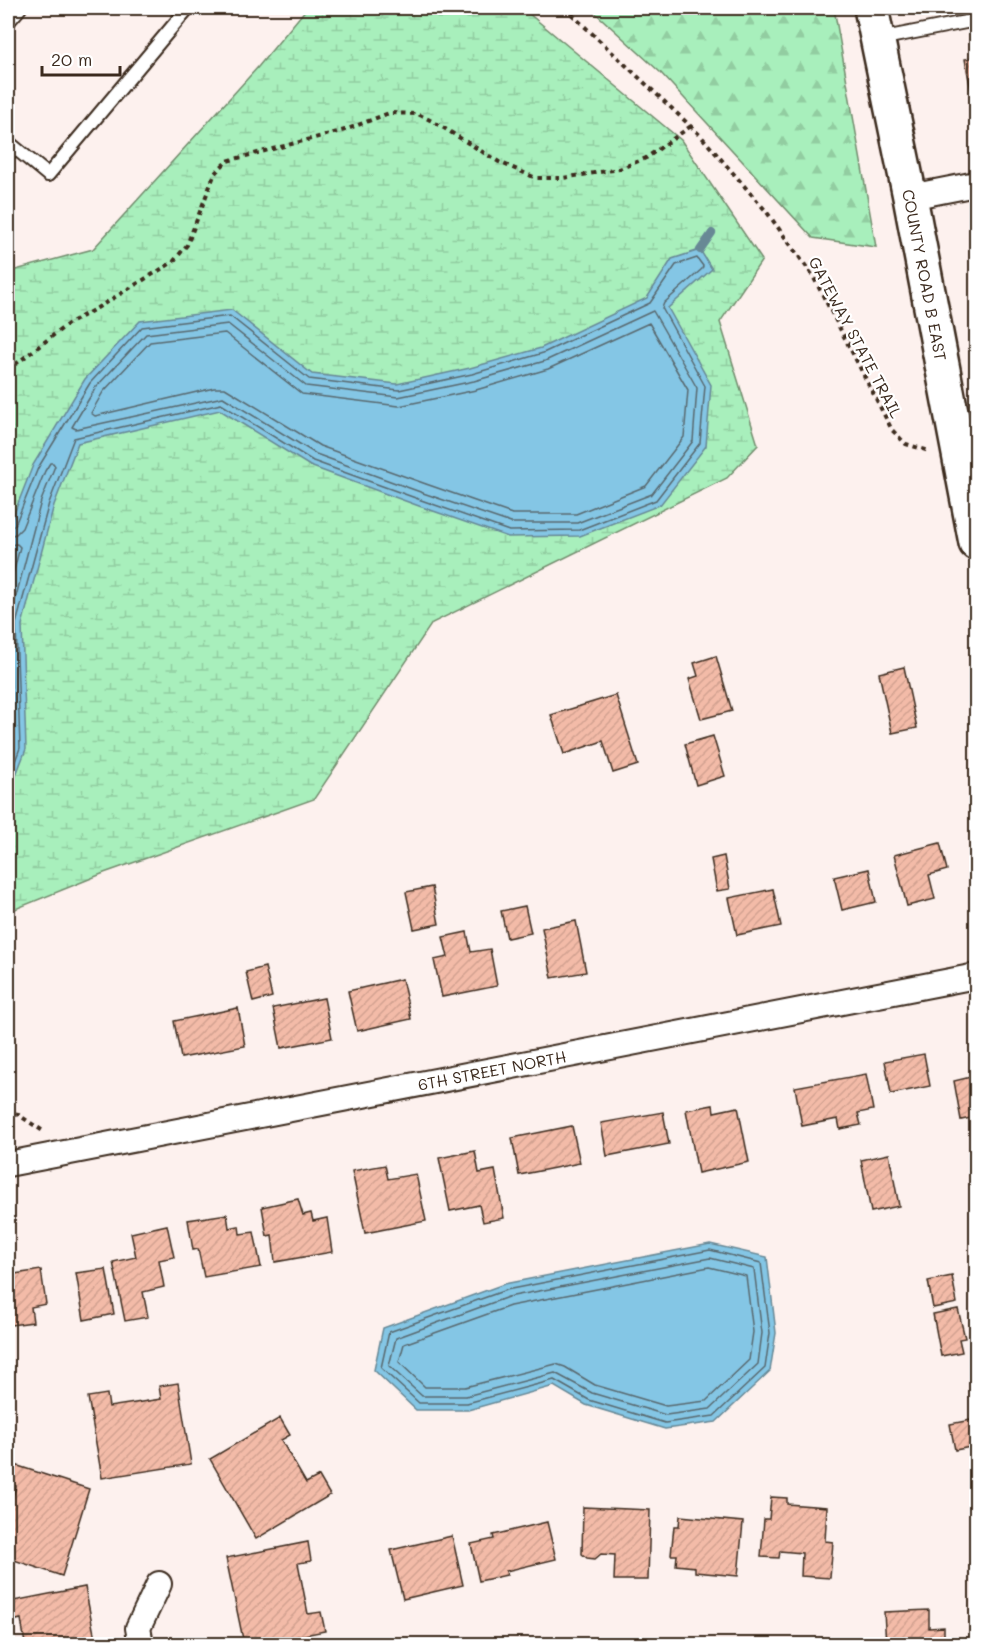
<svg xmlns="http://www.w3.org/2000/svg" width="984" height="1652" font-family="Mali,sans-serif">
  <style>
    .forest { fill: url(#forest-firs); stroke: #728c6d; stroke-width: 1.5 }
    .wetland { fill: url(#wetland-marsh); stroke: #728c6d; stroke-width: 1.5 }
    .water { fill: #84c6e5; stroke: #678895; stroke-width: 1.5 }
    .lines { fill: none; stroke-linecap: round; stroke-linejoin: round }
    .shore { stroke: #58686e; stroke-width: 1.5 }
    .stream { stroke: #678895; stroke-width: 8 }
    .building { fill: url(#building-hatch); stroke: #3b2a1e; stroke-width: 1.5 }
    .lane-casing { stroke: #3b2a1e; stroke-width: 16 }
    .street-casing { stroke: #3b2a1e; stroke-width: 28 }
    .secondary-casing { stroke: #3b2a1e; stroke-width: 38 }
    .path { stroke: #3b2a1e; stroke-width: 4; stroke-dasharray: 4.5 4.5; stroke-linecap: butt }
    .lane { stroke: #fff; stroke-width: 12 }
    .street { stroke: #fff; stroke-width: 24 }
    .secondary { stroke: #fff; stroke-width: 33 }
    .labels { text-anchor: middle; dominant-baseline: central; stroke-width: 4.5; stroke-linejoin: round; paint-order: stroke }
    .street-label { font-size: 16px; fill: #3b2a1e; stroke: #fff }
  </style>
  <defs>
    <pattern id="forest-firs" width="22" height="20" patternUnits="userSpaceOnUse" patternTransform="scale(1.5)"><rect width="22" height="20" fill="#a8efbc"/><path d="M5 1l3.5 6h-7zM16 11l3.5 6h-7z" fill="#92cda1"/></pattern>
    <pattern id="wetland-marsh" width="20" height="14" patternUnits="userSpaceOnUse" patternTransform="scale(1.5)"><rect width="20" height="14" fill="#a8efbc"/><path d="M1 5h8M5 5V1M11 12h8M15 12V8" fill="none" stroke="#92cda1"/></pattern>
    <pattern id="building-hatch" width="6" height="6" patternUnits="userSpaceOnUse" patternTransform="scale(1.5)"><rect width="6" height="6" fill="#f3bba8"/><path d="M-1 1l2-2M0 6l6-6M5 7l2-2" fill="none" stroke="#d1a190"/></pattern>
  </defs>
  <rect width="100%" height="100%" fill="#fdf1ee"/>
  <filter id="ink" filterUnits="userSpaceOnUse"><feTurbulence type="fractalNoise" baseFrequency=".0167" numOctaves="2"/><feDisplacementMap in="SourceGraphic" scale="12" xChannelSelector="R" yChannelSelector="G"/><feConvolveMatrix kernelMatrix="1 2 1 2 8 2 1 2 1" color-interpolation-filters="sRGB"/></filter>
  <g filter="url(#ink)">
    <path class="forest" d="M590 8H834L876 247 813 238 661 73Z"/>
    <path class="wetland" d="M307 8H522L681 140 762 260 720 322 758 445 727 478 432 623 314 799 104 873 8 912V272L93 249 258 67Z"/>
    <path class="water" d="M700 250 712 269 668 308 711 385 706 446 660 505 580 536 508 537 419 506 310 466 220 410 78 443 54 505 22 625 26 749 8 796V529L33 465 85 379 140 321 232 310 312 374 397 384 470 368 541 348 647 298 672 259Z
      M710 1244 767 1257 776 1333 770 1371 716 1422 665 1429 586 1405 554 1386 468 1410H416L374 1370 383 1328 504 1284Z"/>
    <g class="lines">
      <path class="shore" d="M653 311 697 388 693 441 652 494 577 523H511L423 493 316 454 223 397 76 429 72 427 96 387 146 334 228 324 306 386 398 397 474 381 545 361Z
        M649 323 688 390 684 437 646 486 576 514H512L426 484 320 446 225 388H214L95 416 91 413 103 392 150 342 225 333 302 394 399 406 476 390 548 369Z
        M8 528 15 525 38 468 90 383 142 327 230 316 309 379 399 390 472 374 543 353 650 303 676 265 697 258 703 266 702 269 664 303 662 308 705 386 700 443 656 500 579 530 509 531 421 500 313 461 221 404 74 438 49 503 16 624 20 748 8 780
        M8 536 16 534 22 528 45 471 50 463H53L55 466 41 501 9 623 13 746 8 760
        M8 545 17 544 20 547 8 593
        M710 1250 761 1263 770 1333 765 1368 714 1416 665 1423 589 1400 554 1380 467 1403H419L381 1368 389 1332 506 1290Z
        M710 1258 754 1269 762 1333 758 1364 710 1409 666 1415 592 1393 555 1373 466 1396H422L389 1366 396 1338 508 1297Z
        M709 1267 746 1276 753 1332 749 1360 706 1401 666 1406 595 1385 565 1367 556 1364 465 1387H425L399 1362 404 1344 510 1306Z"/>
      <path class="stream" d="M700 250 712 233"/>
    </g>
    <path class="building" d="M976 57V117L965 59Z
      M716 656 732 711 701 719 689 679 698 676 694 663Z
      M904 667 917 728 892 733 879 673Z
      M616 695 638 765 613 773 603 741 564 754 551 715Z
      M713 736 725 776 696 785 685 744Z
      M940 843 947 870 929 875 935 899 907 906 894 855Z
      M724 856 730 889 717 891 711 859Z
      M869 869 876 902 842 910 834 877Z
      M432 887 439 924 414 929 406 892Z
      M773 889 781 926 737 935 729 898Z
      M525 906 531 933 507 938 501 911Z
      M576 921 586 972 552 978 542 928Z
      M467 932 471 952 490 949 497 986 442 997 434 960 448 957 443 937Z
      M265 967 272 997 253 1002 246 972Z
      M402 979 411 1019 357 1031 348 991Z
      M324 998 332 1038 281 1048 273 1008Z
      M238 1008 245 1046 181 1058 174 1021Z
      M924 1054 930 1086 891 1094 885 1061Z
      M976 1057V1117L961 1120 954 1081 975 1076 971 1058Z
      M866 1074 873 1110 858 1113 861 1125 840 1129 838 1119 802 1126 795 1087Z
      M713 1105 714 1112 738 1107 749 1162 698 1173 686 1110Z
      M663 1112 669 1144 607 1156 601 1123Z
      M572 1126 580 1163 519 1175 512 1138Z
      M475 1151 479 1173 495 1170 504 1218 483 1222 479 1205 450 1211 439 1158Z
      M889 1154 899 1206 871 1212 861 1160Z
      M385 1165 388 1179 416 1174 426 1221 365 1233 352 1171Z
      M298 1199 303 1215 311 1213 313 1221 327 1218 332 1252 275 1262 272 1235 267 1236 262 1207Z
      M227 1214 229 1228 239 1226 240 1234 254 1232 261 1267 204 1277 198 1249 193 1250 188 1220Z
      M167 1225 174 1257 159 1260 164 1287 143 1292 148 1317 125 1321 113 1262 136 1257 131 1233Z
      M106 1269 114 1314 84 1320 76 1273Z
      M41 1270 46 1304 31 1307 33 1322 11 1325 8 1298V1275Z
      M952 1276 957 1303 933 1308 928 1281Z
      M958 1309 965 1338 959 1339 962 1352 941 1356 933 1314Z
      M178 1383 191 1464 102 1478 88 1397 107 1394 109 1407 161 1399 159 1386Z
      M280 1418 290 1435 281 1440 306 1483 319 1476 330 1495 256 1539 210 1459Z
      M976 1419V1446L955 1450 950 1424Z
      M12 1464 89 1489 62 1576 8 1558V1514L16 1486 8 1483Z
      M771 1497 787 1498V1504L827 1507 825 1541 833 1542 830 1578 801 1576 802 1553 780 1551 779 1558 761 1557 764 1519H769Z
      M583 1507 650 1510 648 1580H614L615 1555 601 1554 595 1559 587 1558 582 1554Z
      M680 1516 743 1522 738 1576 695 1572V1567L676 1565 677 1555H671L674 1526H679Z
      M547 1522 556 1559 506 1571 507 1575 479 1581 471 1544 494 1539 493 1535Z
      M452 1536 463 1585 403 1599 391 1550Z
      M308 1542 311 1561 298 1563 308 1614 321 1612 325 1631 258 1644H244L226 1558Z
      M85 1587 96 1644H25L21 1619 8 1622V1602Z
      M929 1610V1628L944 1627V1644H960H886L884 1612Z"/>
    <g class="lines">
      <g class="lane-casing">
        <path id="lane" d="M8 22 20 8
          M879 39 976 20
          M8 142 48 175 188 8"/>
      </g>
      <g class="street-casing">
        <path id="street" d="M910 197 976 184
          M8 1164 976 976
          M141 1644 138 1628 159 1584"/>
      </g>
      <g class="secondary-casing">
        <path id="secondary" d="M871 8 910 197 976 543"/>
      </g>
      <path class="path" d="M565 8 700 135 766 211 813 276 892 430 906 444 929 451
        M8 370 68 324 97 308 173 262 187 245 215 173 227 161 345 130 389 113 418 114 434 122 499 162 536 178H563L619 169 646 158 691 126
        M8 1108 43 1131"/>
      <use href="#lane" class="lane"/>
      <use href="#street" class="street"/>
      <use href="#secondary" class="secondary"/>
    </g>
  </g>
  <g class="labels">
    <g class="street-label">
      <text transform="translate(925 275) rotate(79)">COUNTY ROAD B EAST</text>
      <text transform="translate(856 337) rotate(62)">GATEWAY STATE TRAIL</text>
      <text transform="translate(492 1070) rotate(-11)">6TH STREET NORTH</text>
    </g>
  </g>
  <rect width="984" height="1652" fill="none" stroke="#fff" stroke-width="30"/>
  <rect x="15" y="15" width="954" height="1622" fill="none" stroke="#3b2a1e" stroke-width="2" filter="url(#ink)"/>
  <path d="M42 66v9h78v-9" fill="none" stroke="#3b2a1e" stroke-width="3"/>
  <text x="51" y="66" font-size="18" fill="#3b2a1e" stroke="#ffffff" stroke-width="4.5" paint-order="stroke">20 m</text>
</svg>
